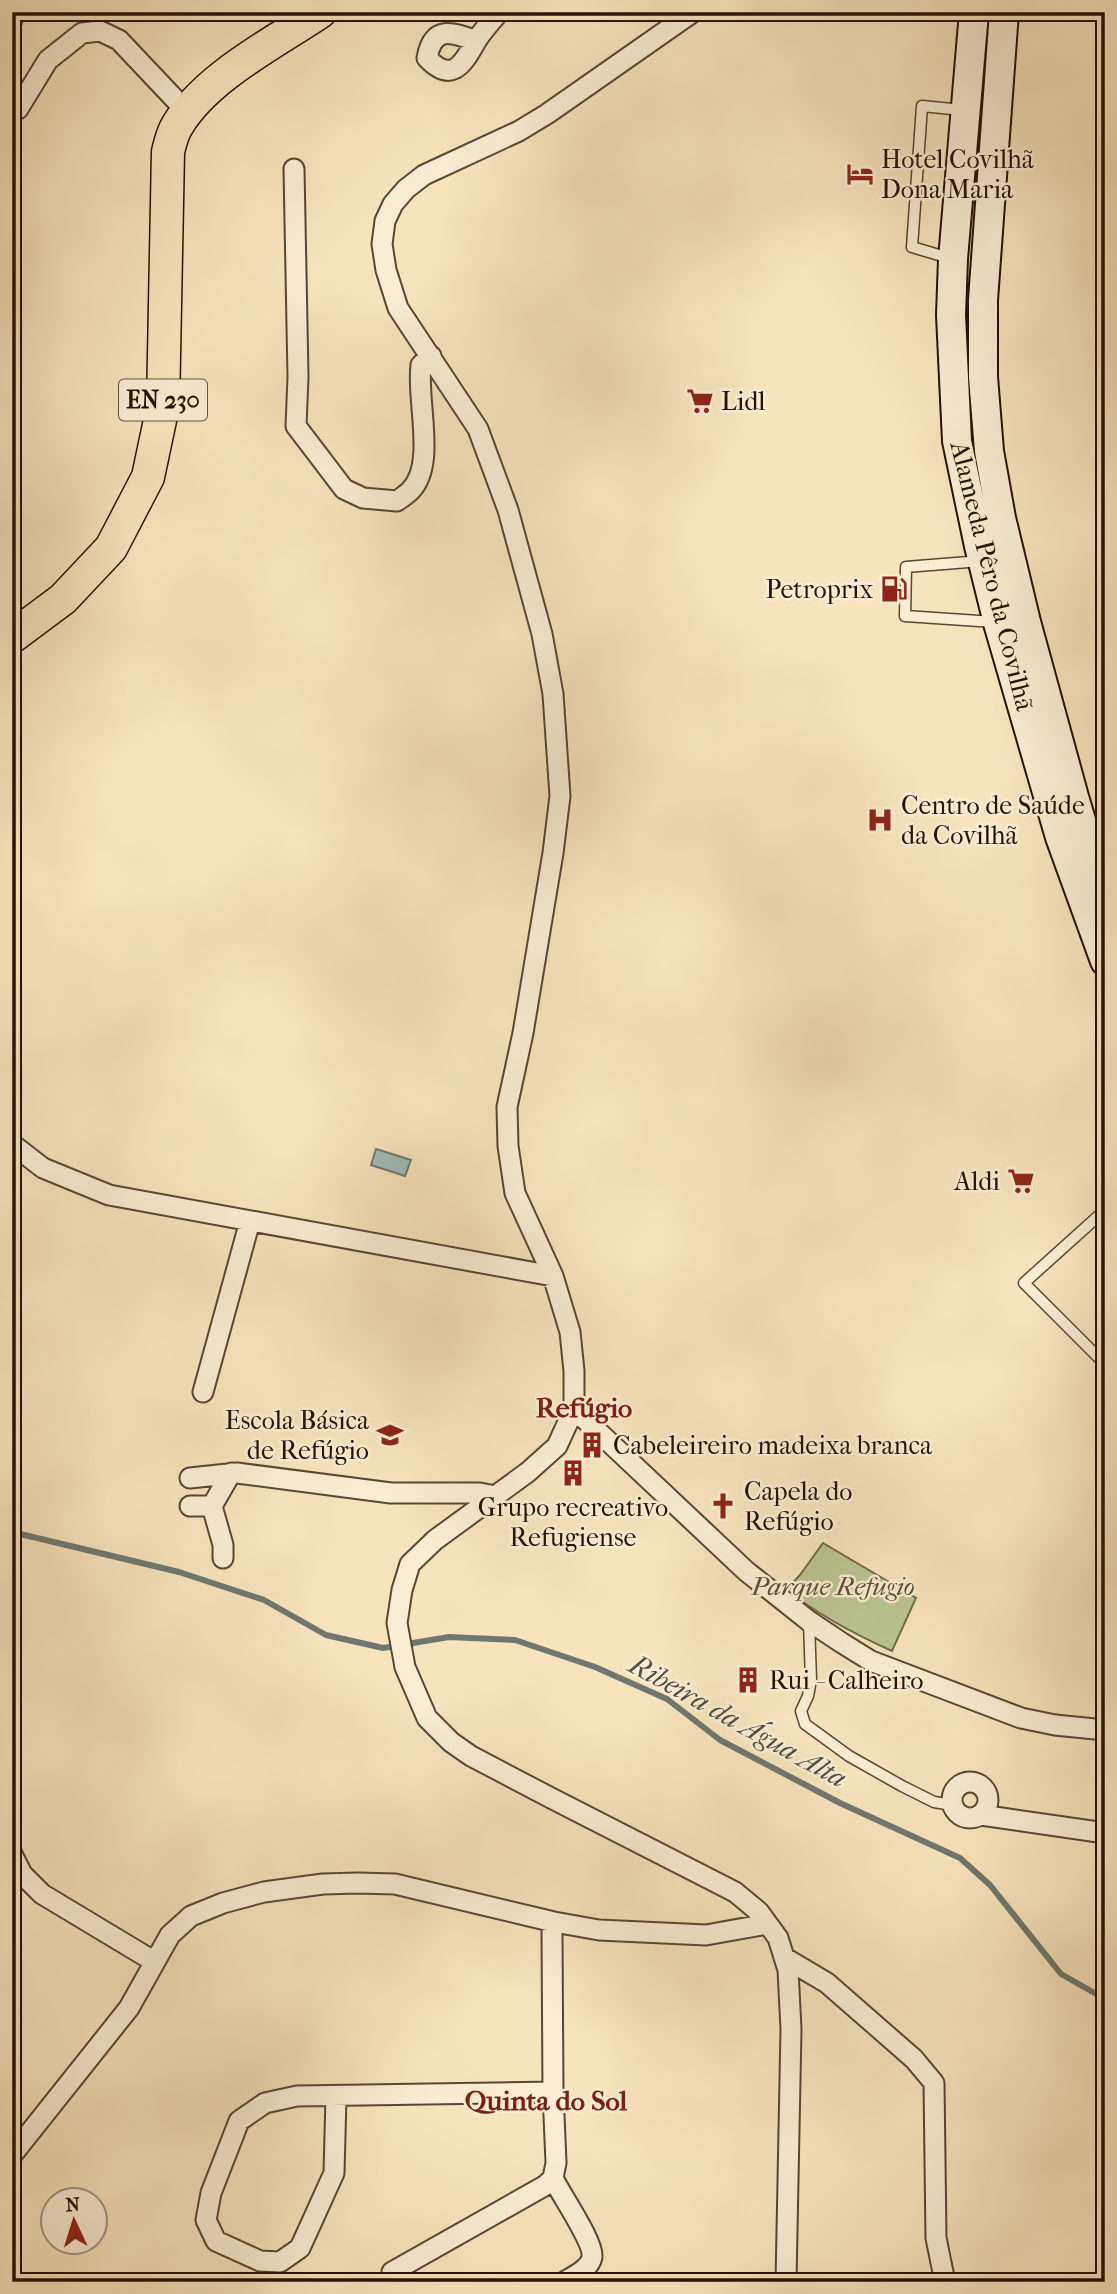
<svg xmlns="http://www.w3.org/2000/svg" width="1117" height="2294" font-family="'IM FELL French Canon',serif">
  <style>
    .green { fill: #bac592; stroke: #706b4c; stroke-width: 2 }
    .water { fill: #9fbdb8; stroke: #6f7870; stroke-width: 2 }
    .lines { fill: none; stroke-linecap: round; stroke-linejoin: round }
    .stream { stroke: #6f7870; stroke-width: 6 }
    .service-casing { stroke: #5a4633; stroke-width: 13 }
    .minor-casing { stroke: #5a4633; stroke-width: 23 }
    .secondary-casing { stroke: #261105; stroke-width: 32 }
    .primary-casing { stroke: #261105; stroke-width: 35 }
    .service { stroke: #faedd3; stroke-width: 10 }
    .minor { stroke: #faedd3; stroke-width: 19 }
    .secondary { stroke: #faedd3; stroke-width: 28 }
    .primary { stroke: #f7e4bc; stroke-width: 32 }
    .labels { text-anchor: middle; dominant-baseline: central; stroke-width: 5; stroke-linejoin: round; paint-order: stroke }
    .shield { fill: #faedd3; stroke: #665343; stroke-width: 2 }
    .shield-label { font-size: 24px; font-weight: bold; fill: #261105 }
    .poi-label { font-size: 26px; fill: #261105; stroke: #faedd3; text-anchor: start }
    .street-label { font-size: 26px; fill: #261105; stroke: #faedd3 }
    .park-label { font-size: 26px; font-style: italic; fill: #5a5036; stroke: #faedd3 }
    .neighbourhood-label { font-size: 28px; font-weight: bold; fill: #7a1f14; stroke: #faedd3 }
    .water-label { font-size: 28px; font-style: italic; fill: #504d44; stroke: #faedd3 }
  </style>
  <rect width="100%" height="100%" fill="#f7e4bc"/>
  <filter id="stains"><feTurbulence type="fractalNoise" baseFrequency=".00286" numOctaves="4"/><feColorMatrix values="0 0 0 0 .2 0 0 0 0 .09 0 0 0 0 .02 0 0 0 .5 -.17"/></filter>
  <radialGradient id="worn" r=".72"><stop offset=".6" stop-color="#630" stop-opacity="0"/><stop offset="1" stop-color="#630" stop-opacity=".3"/></radialGradient>
  <path class="green" d="M823 1543 916 1598 892 1651C854 1634 819 1615 786 1590L800 1575Z"/>
  <path class="water" d="M376 1149 411 1160 405 1176 371 1165Z"/>
  <g class="lines">
    <path class="stream" d="M12 1532 179 1572 264 1600 326 1635 383 1648 449 1637 515 1640 595 1667 667 1699 720 1740 840 1803 960 1858 990 1885 1061 1974 1105 1999"/>
    <g class="service-casing">
      <path id="service" d="M949 258 912 247 922 106 962 110
        M981 561 906 567 905 616 994 622
        M1105 1210 1024 1283 1105 1364
        M809 1622 811 1680 808 1696 801 1711 805 1724 849 1756 902 1786 934 1802 952 1805"/>
    </g>
    <g class="minor-casing">
      <path id="minor" d="M693 12 547 114 519 131 424 175 406 189 393 204 385 221 382 244 386 270 398 308 478 429 508 510 542 634 553 694 560 796 553 853 523 1033 507 1107 508 1146 515 1193 553 1276 570 1332 574 1371V1409L557 1446 528 1472 435 1540 410 1564 402 1590 397 1623 405 1667 427 1718 451 1742 471 1756 553 1799 735 1892 759 1912 778 1938 788 1970 791 2029 786 2282
        M12 20 14 12
        M476 41C452 32 433 25 427 58 451 83 462 66 475 43 481 32 491 22 499 12
        M12 112 18 109 48 60 82 33 100 31 119 40 187 112
        M294 169 298 377 296 426 344 489 363 498 397 501C401 498 406 495 410 491 437 465 416 400 421 365L431 356
        M12 1144 43 1168 109 1195 553 1276
        M203 1392 250 1221
        M574 1409 746 1571 809 1621 842 1643 871 1661 1021 1718 1055 1725 1105 1730
        M190 1478 237 1473 391 1493H480L495 1496
        M190 1506H212L231 1473
        M212 1506 223 1545V1558
        M952 1800a18 18 0 1 1 36 0a18 18 0 1 1-36 0Z
        M981 1815 1105 1833
        M12 1854 22 1874 42 1894 155 1962
        M785 1958 827 1983 914 2059 934 2083 936 2238 945 2282
        M336 2097 334 2173 300 2248 280 2262 260 2261 216 2241 206 2220 211 2193 239 2121 265 2103 297 2096 553 2092
        M12 2155 129 2008 170 1935 191 1916 223 1903 264 1892 323 1884 358 1883 395 1884 554 1922 599 1930 706 1935 767 1924
        M553 2178C561 2195 594 2242 592 2257 590 2269 574 2276 564 2282
        M392 2272 546 2185 553 2178 556 2163 553 2092 552 1933 554 1922"/>
    </g>
    <g class="secondary-casing">
      <path id="secondary" d="M974 12 953 259 951 315 957 441 979 546 998 623 1060 837 1105 961
        M1004 12 983 300V377L989 451 1001 518 1026 622 1074 797 1105 901"/>
    </g>
    <g class="primary-casing">
      <path id="primary" d="M12 637 63 599 111 548 148 477 163 406 168 152C170 144 172 134 177 126 206 77 274 43 320 12"/>
    </g>
    <use href="#service" class="service"/>
    <use href="#minor" class="minor"/>
    <use href="#secondary" class="secondary"/>
    <use href="#primary" class="primary"/>
  </g>
  <defs>
    <g id="hotel-bare" transform="scale(2.1)"><path d="M-6-4.5h1.5V1H6V5H4.5V3h-9V5H-6ZM-4 0a1.8 1.8 0 1 1 3.6 0ZM.5 0V-2.5h3Q6-2.5 6 0Z" fill="#8f2418" stroke="#faedd3" stroke-width="2.5" paint-order="stroke"/></g>
    <g id="supermarket-bare" transform="scale(2.1)"><path d="M-6-5.5h2.5l.6 2H6L4.5 2H-2.5L-4.4-4H-6ZM-1.5 3.2a1.3 1.3 0 1 0 .1 0ZM3 3.2a1.3 1.3 0 1 0 .1 0Z" fill="#8f2418" stroke="#faedd3" stroke-width="2.5" paint-order="stroke"/></g>
    <g id="fuel-bare" transform="scale(2.1)"><path d="M-5.5-6h7V0h2V4h1.3V-2.5L3-4.5l.8-.8L6-3V5H2.5V1h-1V6h-7ZM-4.2-4.7v3.2H.2V-4.7Z" fill="#8f2418" stroke="#faedd3" stroke-width="2.5" paint-order="stroke"/></g>
    <g id="hospital-bare" transform="scale(2.1)"><path d="M-5-5h3v3.5h4V-5h3V5h-3V1.5h-4V5h-3Z" fill="#8f2418" stroke="#faedd3" stroke-width="2.5" paint-order="stroke"/></g>
    <g id="school-bare" transform="scale(2.1)"><path d="M0-5L7-2L0 1L-7-2ZM-4 1L0 2.5L4 1V4Q0 6-4 4Z" fill="#8f2418" stroke="#faedd3" stroke-width="2.5" paint-order="stroke"/></g>
    <g id="building-bare" transform="scale(2.1)"><path d="M-4-6H4V6H1V3H-1V6H-4ZM-2.5-4.3h1.7v1.8h-1.7ZM.8-4.3h1.7v1.8H.8ZM-2.5-1h1.7V.8h-1.7ZM.8-1h1.7V.8H.8Z" fill="#8f2418" stroke="#faedd3" stroke-width="2.5" paint-order="stroke"/></g>
    <g id="church-bare" transform="scale(2.1)"><path d="M-1.2-6h2.4v3.5h3.3v2.4h-3.3V6h-2.4V-.1h-3.3v-2.4h3.3Z" fill="#8f2418" stroke="#faedd3" stroke-width="2.5" paint-order="stroke"/></g>
  </defs>
  <g fill-rule="evenodd">
    <use href="#hotel-bare" x="860" y="174"/>
    <use href="#supermarket-bare" x="700" y="401"/>
    <use href="#fuel-bare" x="894" y="589"/>
    <use href="#hospital-bare" x="880" y="820"/>
    <use href="#supermarket-bare" x="1021" y="1181"/>
    <use href="#school-bare" x="390" y="1435"/>
    <use href="#building-bare" x="592" y="1445"/>
    <use href="#building-bare" x="573" y="1473"/>
    <use href="#church-bare" x="723" y="1506"/>
    <use href="#building-bare" x="748" y="1680"/>
  </g>
  <g class="labels">
    <rect class="shield" x="119" y="379.5" width="88" height="41" rx="5"/>
    <g class="shield-label">
      <text x="163" y="400">EN 230</text>
    </g>
    <g class="poi-label">
      <text x="881" y="159">Hotel Covilhã<tspan x="881" dy="30">Dona Maria</tspan></text>
      <text x="721" y="401">Lidl</text>
      <text x="873" y="589" text-anchor="end">Petroprix</text>
      <text x="901" y="805">Centro de Saúde<tspan x="901" dy="30">da Covilhã</tspan></text>
      <text x="1000" y="1181" text-anchor="end">Aldi</text>
      <text x="369" y="1420" text-anchor="end">Escola Básica<tspan x="369" dy="30">de Refúgio</tspan></text>
      <text x="613" y="1445">Cabeleireiro madeixa branca</text>
      <text x="744" y="1491">Capela do<tspan x="744" dy="30">Refúgio</tspan></text>
      <text x="573" y="1507" text-anchor="middle">Grupo recreativo<tspan x="573" dy="30">Refugiense</tspan></text>
      <text x="769" y="1680">Rui - Calheiro</text>
    </g>
    <g class="street-label">
      <text transform="translate(992 576) rotate(76)">Alameda Pêro da Covilhã</text>
    </g>
    <g class="park-label">
      <text x="833" y="1586">Parque Refugio</text>
    </g>
    <g class="neighbourhood-label">
      <text x="584" y="1407">Refúgio</text>
      <text x="546" y="2100">Quinta do Sol</text>
    </g>
    <g class="water-label">
      <text transform="translate(738 1721) rotate(29)">Ribeira da Água Alta</text>
    </g>
  </g>
  <rect width="1117" height="2294" fill="none" stroke="#f7e4bc" stroke-width="42"/>
  <rect x="14" y="14" width="1089" height="2266" fill="none" stroke="#261105" stroke-width="3.5"/>
  <rect x="21" y="21" width="1075" height="2252" fill="none" stroke="#261105" stroke-width="2"/>
  <g transform="translate(74 2221) rotate(356)"><circle r="33" fill="#faedd3" stroke="#a59581" stroke-width="2"/>
  <path d="M0-5L12 26L0 18L-12 26Z" fill="#8f2418"/>
  <text y="-10" font-size="19" font-weight="bold" text-anchor="middle" fill="#261105">N</text>
  </g>
  <rect width="100%" height="100%" filter="url(#stains)"/>
  <rect width="100%" height="100%" fill="url(#worn)"/>
</svg>
